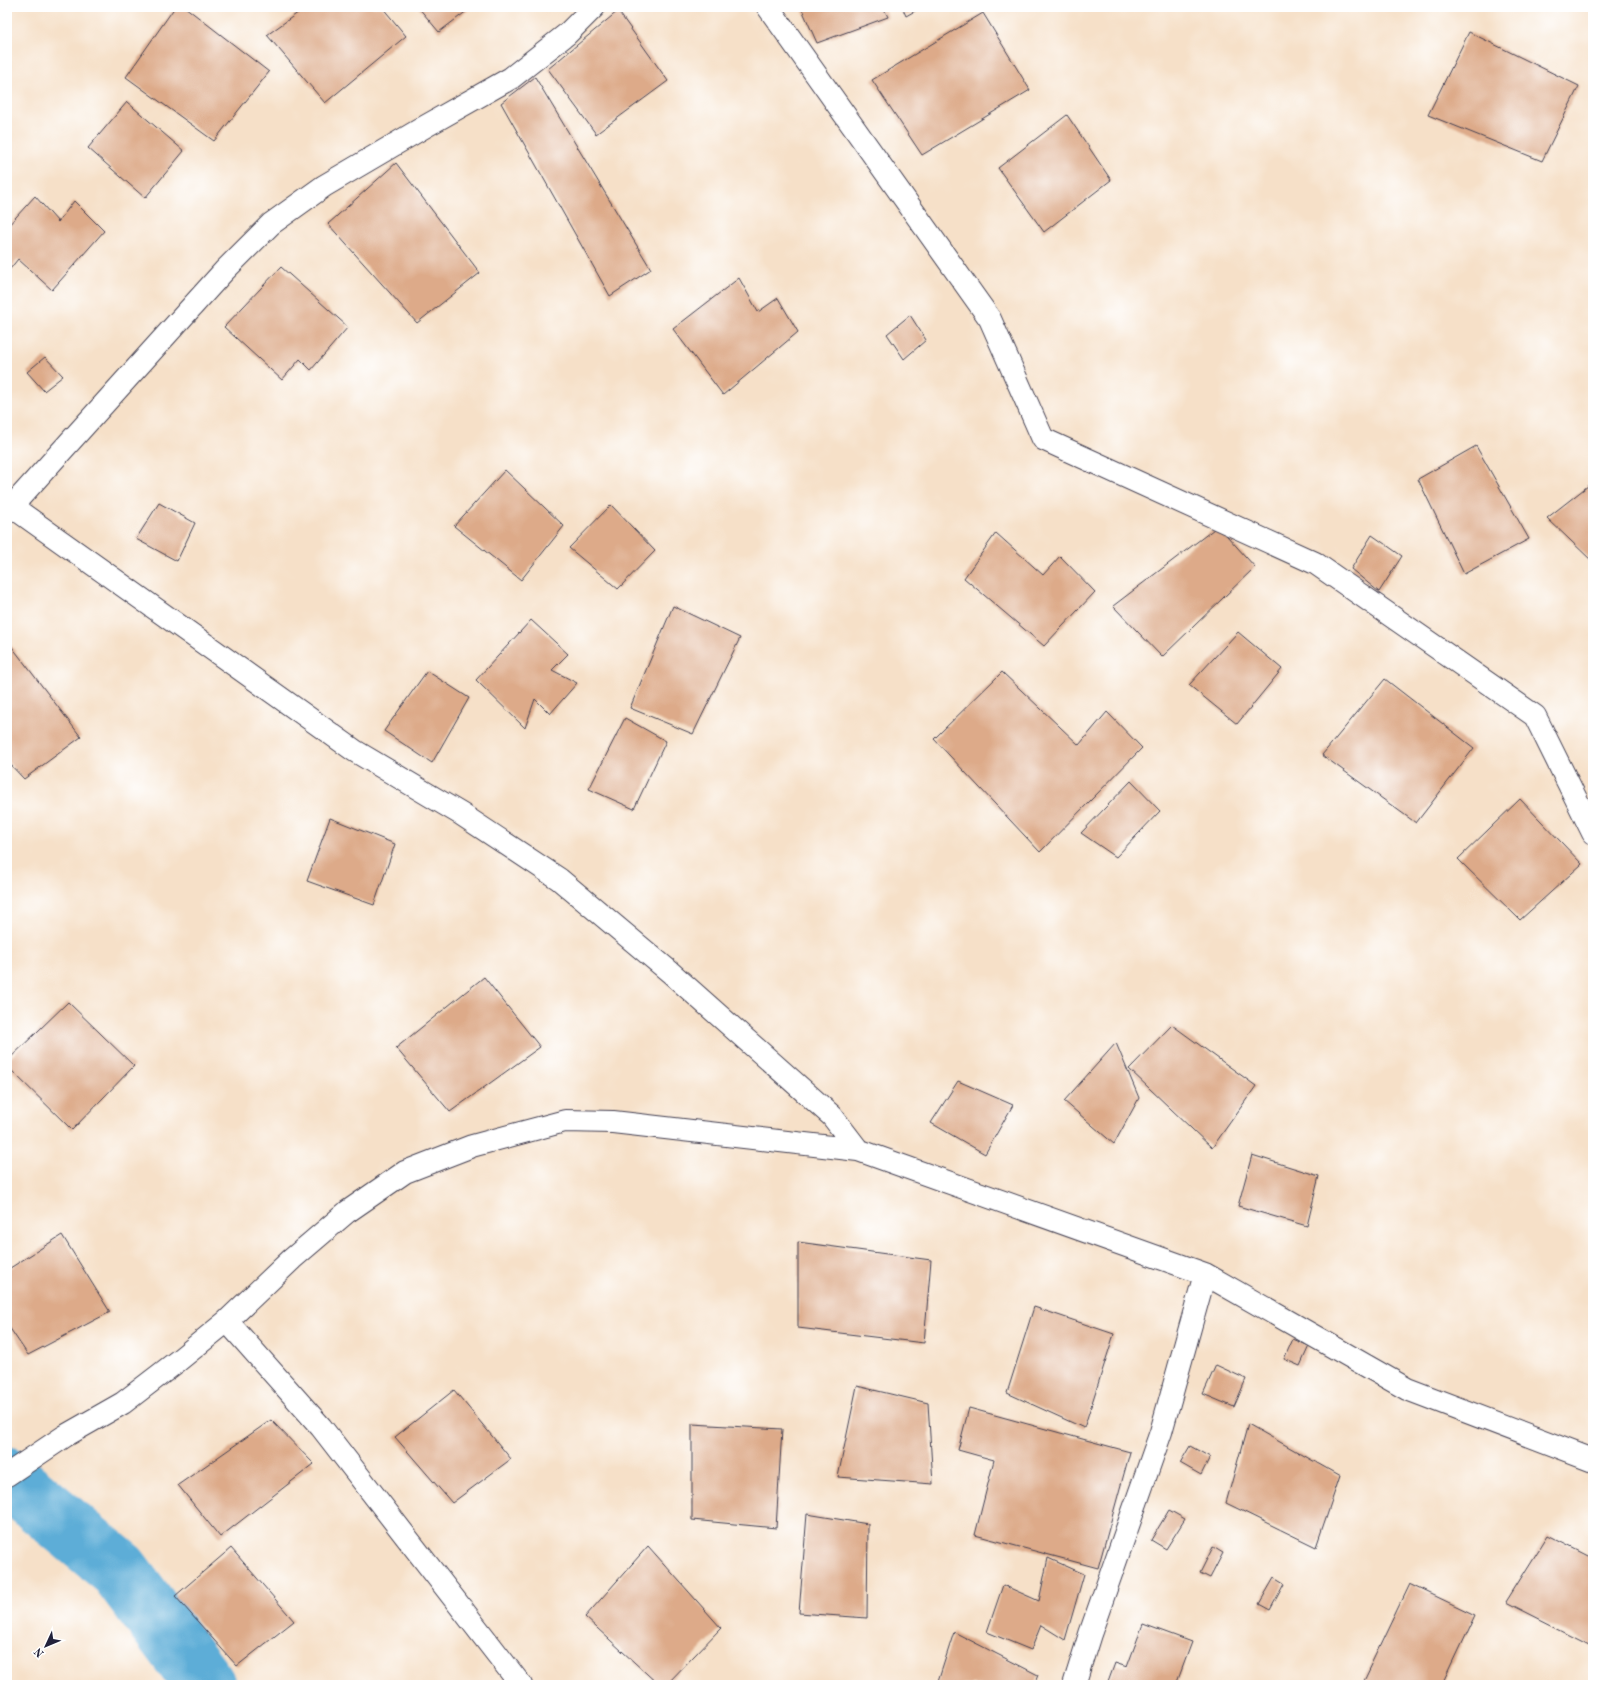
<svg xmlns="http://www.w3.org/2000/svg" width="1600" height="1692" font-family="'Old Standard TT',serif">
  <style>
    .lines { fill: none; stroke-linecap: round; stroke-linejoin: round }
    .river { stroke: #5dadd7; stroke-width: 61 }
    .building { fill: #ddaa89 }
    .minor-casing { stroke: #423e50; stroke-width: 24 }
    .minor { stroke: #fff; stroke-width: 22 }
  </style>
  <rect width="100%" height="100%" fill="#fff"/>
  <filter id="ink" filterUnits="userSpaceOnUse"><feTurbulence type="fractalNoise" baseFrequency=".025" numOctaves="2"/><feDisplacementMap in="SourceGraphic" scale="8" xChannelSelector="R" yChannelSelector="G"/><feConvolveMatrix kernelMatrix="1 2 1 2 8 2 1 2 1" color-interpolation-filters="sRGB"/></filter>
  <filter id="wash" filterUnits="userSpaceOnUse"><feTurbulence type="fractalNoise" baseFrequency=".012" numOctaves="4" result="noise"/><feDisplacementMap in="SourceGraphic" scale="16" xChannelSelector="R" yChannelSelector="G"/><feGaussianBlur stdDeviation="0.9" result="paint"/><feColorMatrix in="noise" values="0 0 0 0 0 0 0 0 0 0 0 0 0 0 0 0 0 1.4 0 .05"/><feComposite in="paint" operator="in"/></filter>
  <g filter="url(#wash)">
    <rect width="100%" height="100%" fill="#f6e0c8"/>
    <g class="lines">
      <path class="river" d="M7 1477 119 1570 205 1685"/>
    </g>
    <g id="blocks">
      <path class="building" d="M175 7H185L269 72 214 141 126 77Z
        M306 7H382L406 36 325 103 267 35Z
        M418 7H472L439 32Z
        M801 7H883L888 17 817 43Z
        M902 7H922L906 16Z
        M618 11 668 81 596 134 548 69Z
        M983 13 1030 90 922 155 872 80Z
        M1469 32 1579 86 1542 161 1428 115Z
        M535 77 651 269 610 296 501 103Z
        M127 102 184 151 145 198 88 148Z
        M1067 115 1111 180 1044 232 998 168Z
        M396 163 480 273 417 323 328 224Z
        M35 196 58 222 74 201 104 231 52 290 18 259 10 269 7 267V227Z
        M281 267 348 327 311 370 300 359 282 380 224 327Z
        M739 278 758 312 778 298 798 332 723 395 673 329Z
        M910 315 926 340 904 359 887 334Z
        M45 357 63 376 44 391 27 372Z
        M1476 446 1529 539 1464 574 1418 479Z
        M505 470 564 526 521 580 454 526Z
        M1593 482V562L1547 518Z
        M159 503 195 523 177 561 136 539Z
        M611 505 655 551 618 589 569 548Z
        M1218 526 1255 567 1162 657 1113 606Z
        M996 533 1043 575 1060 556 1095 592 1044 646 964 578Z
        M1372 535 1402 556 1379 592 1351 569Z
        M673 606 740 638 693 734 630 708Z
        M531 620 568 654 552 670 577 683 550 714 535 699 525 728 476 680Z
        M1238 632 1282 669 1237 724 1189 685Z
        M9 643 81 737 24 779 7 761V645Z
        M427 671 469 698 432 763 384 731Z
        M1002 672 1079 745 1107 712 1142 748 1040 852 934 739Z
        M1385 679 1474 748 1416 823 1322 755Z
        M625 718 666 741 634 809 589 789Z
        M1131 781 1160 811 1116 857 1081 833Z
        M1520 799 1582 864 1520 920 1458 859Z
        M330 818 395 844 374 905 307 881Z
        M484 977 540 1047 450 1112 396 1048Z
        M68 1002 134 1066 72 1130 7 1066V1061Z
        M1172 1025 1256 1086 1212 1148 1129 1069Z
        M1116 1043 1139 1098 1114 1144 1064 1101Z
        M958 1081 1013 1105 985 1154 931 1123Z
        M1252 1155 1319 1176 1307 1226 1238 1206Z
        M62 1235 110 1312 28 1355 7 1324V1270Z
        M798 1242 931 1260 924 1343 798 1328Z
        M1034 1307 1114 1334 1084 1428 1007 1393Z
        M1293 1339 1309 1346 1300 1366 1284 1359Z
        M1216 1365 1246 1379 1234 1407 1203 1394Z
        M857 1386 928 1403 933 1484 838 1477Z
        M454 1390 511 1459 452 1503 395 1437Z
        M969 1408 1130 1452 1098 1568 975 1535 994 1460 958 1450Z
        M271 1420 314 1464 220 1537 178 1485Z
        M692 1424 782 1429 776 1528 692 1520Z
        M1248 1424 1340 1476 1316 1547 1226 1503Z
        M1190 1446 1210 1457 1201 1475 1180 1463Z
        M1169 1510 1185 1519 1166 1549 1151 1540Z
        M807 1514 868 1524 867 1618 799 1613Z
        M1548 1535 1593 1558V1646L1506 1602Z
        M648 1546 721 1628 666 1685H659L585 1617Z
        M1213 1547 1223 1553 1210 1578 1200 1573Z
        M231 1548 294 1621 237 1666 175 1596Z
        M1048 1558 1084 1574 1065 1640 1041 1625 1031 1650 987 1632 1003 1585 1039 1601Z
        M1274 1578 1284 1584 1270 1610 1259 1604Z
        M1410 1584 1475 1615 1442 1685H1374L1364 1680Z
        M1143 1624 1192 1642 1176 1685H1107L1115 1663 1127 1667Z
        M954 1632 1038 1675 1034 1685H937Z"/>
    </g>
  </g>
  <g filter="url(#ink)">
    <use href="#blocks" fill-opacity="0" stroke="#423e50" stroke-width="1"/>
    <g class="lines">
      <g class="minor-casing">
        <path id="minor" d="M768 7 990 319 1043 439 1315 563 1535 716 1593 833
          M7 503 355 751 461 814 559 879 670 972 832 1116 858 1150
          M12 506 224 271 271 224 324 186 426 126 511 78 567 34 594 7
          M227 1321 321 1427 521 1685
          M7 1475 65 1436 123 1403 179 1360 227 1321 292 1259 347 1212 405 1172 472 1146 565 1121 613 1122 858 1150 1205 1274 1407 1389 1593 1460
          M1074 1685 1090 1634 1161 1432 1205 1274"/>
      </g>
      <use href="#minor" class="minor"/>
    </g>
  </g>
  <rect width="1600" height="1692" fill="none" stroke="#fff" stroke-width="24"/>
  <g transform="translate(46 1646) rotate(226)" stroke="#ffffff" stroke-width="3" paint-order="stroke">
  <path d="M0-3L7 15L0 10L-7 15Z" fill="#22223b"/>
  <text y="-6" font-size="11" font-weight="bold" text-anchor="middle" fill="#22223b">N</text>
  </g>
</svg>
